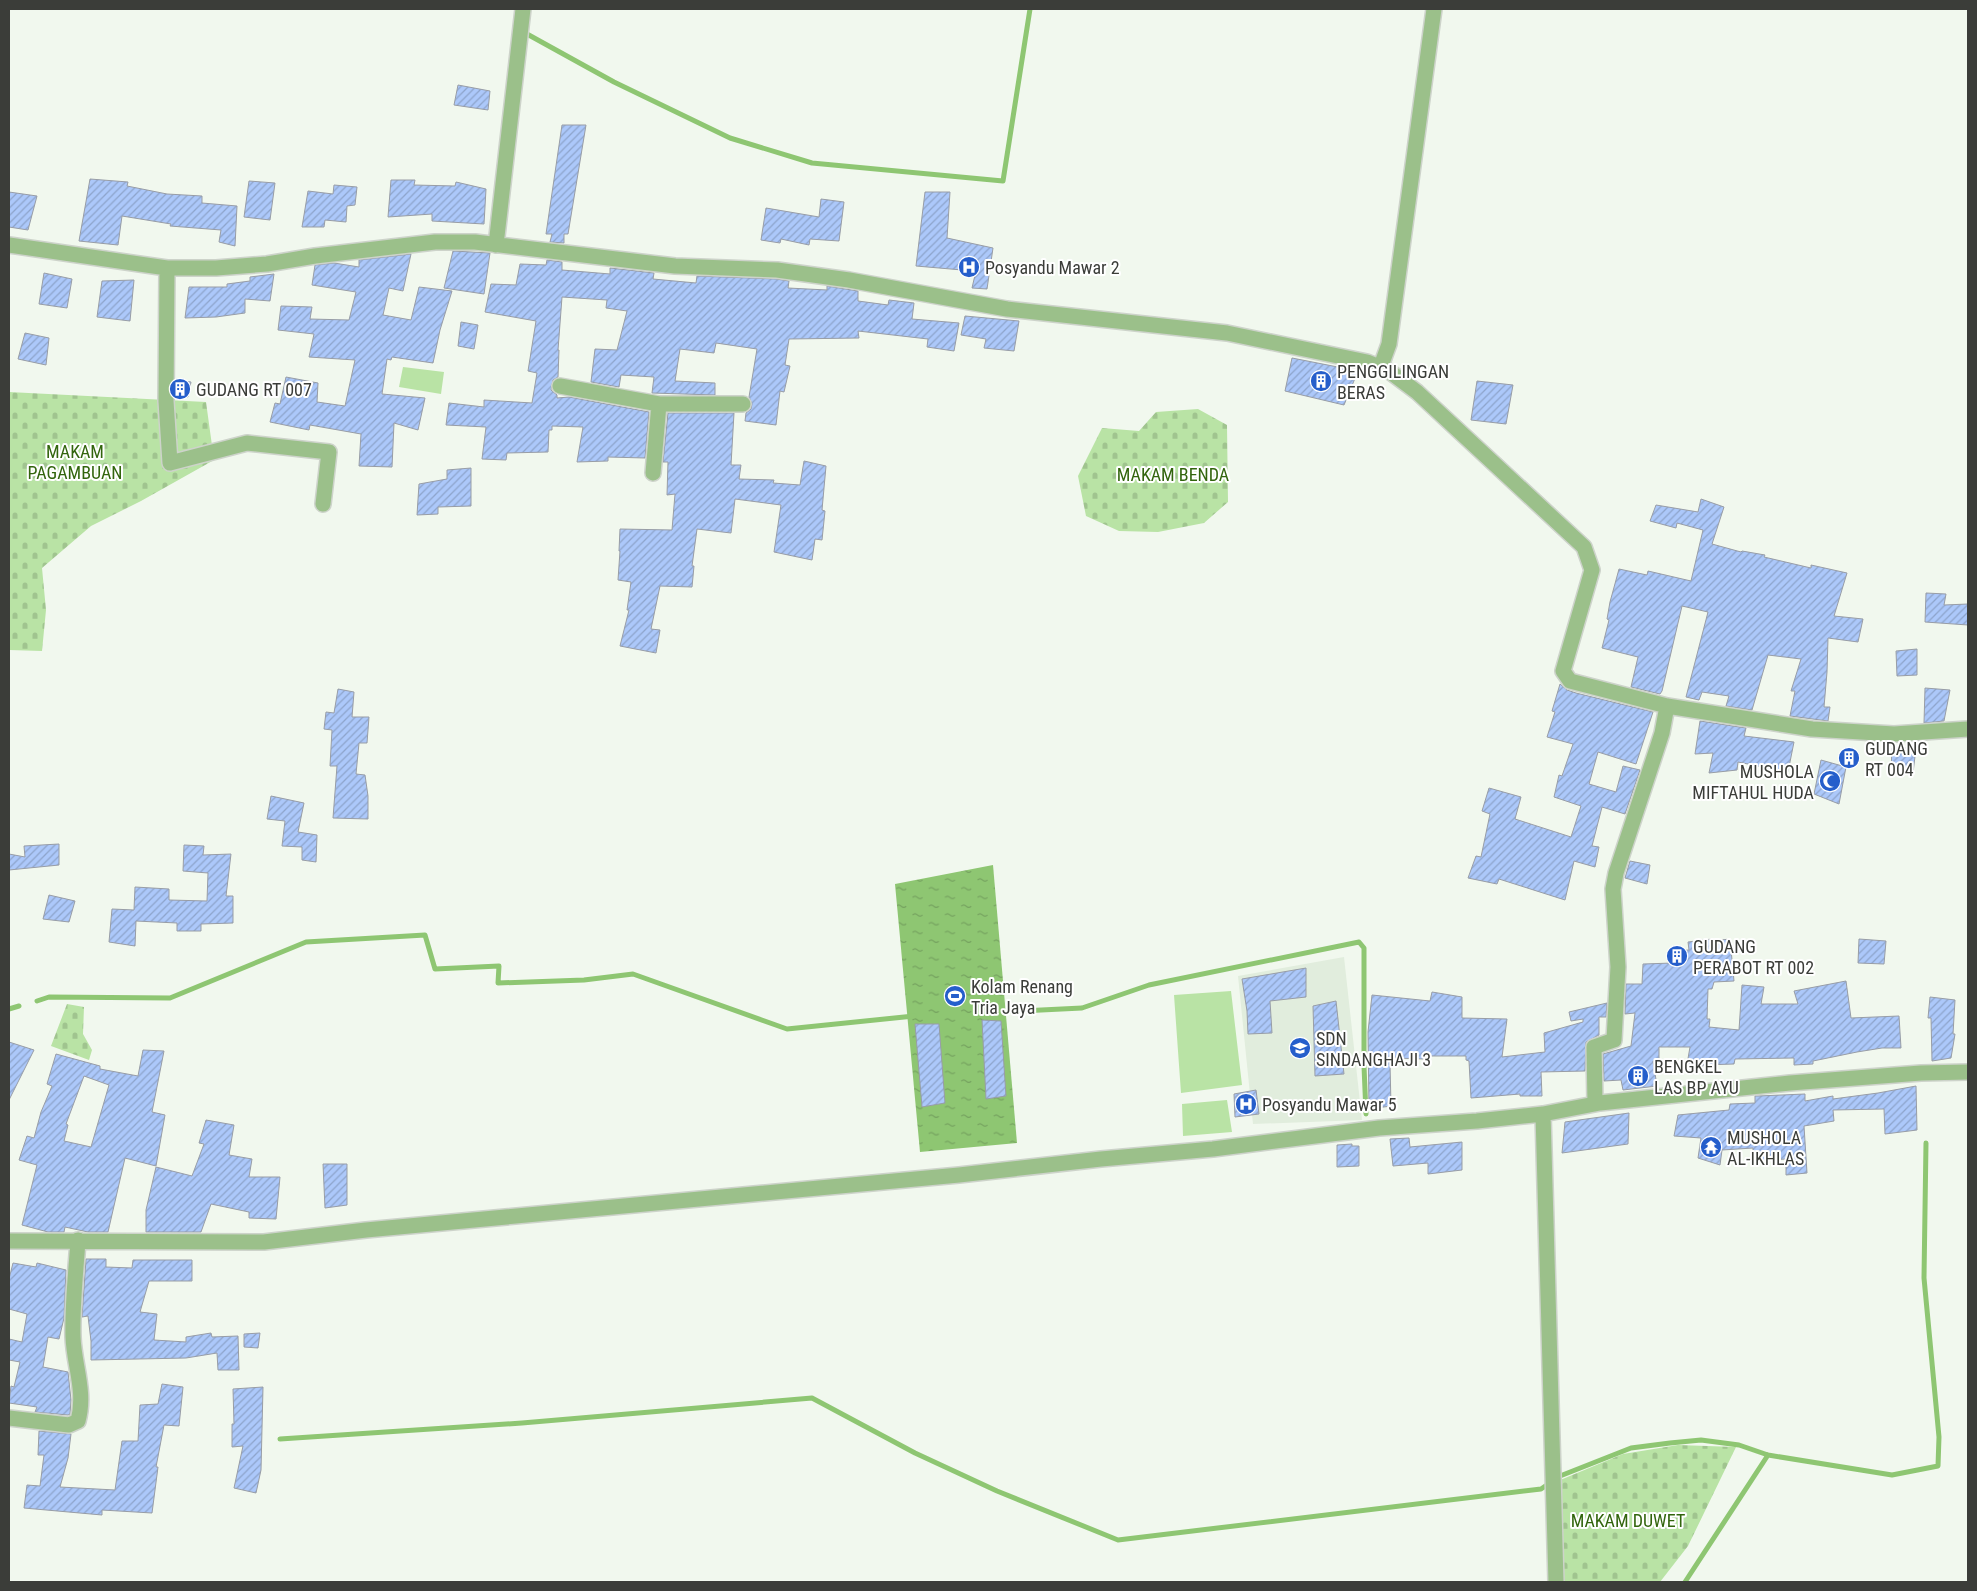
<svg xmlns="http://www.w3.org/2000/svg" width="1977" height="1591" font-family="'Roboto Condensed',sans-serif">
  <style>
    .built { fill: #e1eddd }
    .cemetery { fill: url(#cemetery-stones) }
    .pitch { fill: #b9e3a5 }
    .water { fill: url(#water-ripples) }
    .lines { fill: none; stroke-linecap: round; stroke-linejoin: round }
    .stream { stroke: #8ec672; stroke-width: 5 }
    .building { fill: url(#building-hatch); stroke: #989da6; fill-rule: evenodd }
    .minor-casing { stroke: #cdd3ca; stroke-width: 18 }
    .minor { stroke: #9bc08a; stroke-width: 15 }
    .labels { text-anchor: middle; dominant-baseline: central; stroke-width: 4; stroke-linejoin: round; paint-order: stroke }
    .poi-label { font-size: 18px; fill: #3b3d39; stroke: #fff; text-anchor: start }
    .park-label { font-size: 18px; fill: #32650d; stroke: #fff }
  </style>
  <defs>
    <pattern id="cemetery-stones" width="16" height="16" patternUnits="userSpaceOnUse" patternTransform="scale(1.25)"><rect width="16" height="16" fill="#b9e3a5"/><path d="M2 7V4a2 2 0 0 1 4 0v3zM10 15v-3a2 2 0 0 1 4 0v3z" fill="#a0c48f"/></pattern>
    <pattern id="water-ripples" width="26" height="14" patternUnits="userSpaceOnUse" patternTransform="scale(1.25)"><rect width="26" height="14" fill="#8ec672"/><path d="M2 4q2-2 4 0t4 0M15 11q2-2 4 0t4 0" fill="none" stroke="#75a25f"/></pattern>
    <pattern id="building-hatch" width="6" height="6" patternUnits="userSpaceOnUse" patternTransform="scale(1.25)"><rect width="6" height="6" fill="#acc8fa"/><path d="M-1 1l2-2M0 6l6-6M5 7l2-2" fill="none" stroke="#8da4cb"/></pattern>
  </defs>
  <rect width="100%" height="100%" fill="#f1f8ee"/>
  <path class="built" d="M1344 957 1362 1120 1253 1124 1238 976Z"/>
  <path class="cemetery" d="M9 392 206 402 214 460 141 501 91 526 42 568 46 610 42 651 9 650Z
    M1198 409 1227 425 1228 502 1204 523 1158 532 1119 531 1086 516 1078 476 1102 428 1139 431 1156 412Z
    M67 1004 84 1007 83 1034 92 1050 89 1060 51 1046Z
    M1678 1445 1736 1447 1688 1546 1660 1582H1560L1553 1483 1623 1454Z"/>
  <path class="pitch" d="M403 367 444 372 441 394 399 387Z
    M1231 991 1242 1085 1181 1093 1174 995Z
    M1227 1100 1232 1132 1183 1136 1182 1104Z"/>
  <path class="water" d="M993 865 1017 1143 920 1152 895 884Z"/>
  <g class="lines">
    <path class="stream" d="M527 34 614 82 730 138 812 163 1003 181 1030 9
      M37 1001 49 997 170 998 306 942 425 935 435 969 499 966 498 983 584 980 633 974 787 1029 914 1016
      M9 1009 19 1006
      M999 1012 1082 1008 1149 985 1359 942 1364 948V1066L1366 1114
      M280 1439 522 1423 812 1398 915 1453 997 1491 1118 1540 1541 1489 1560 1476 1631 1448 1670 1443 1701 1440 1739 1445 1768 1455 1892 1475 1938 1466 1939 1437 1924 1278 1926 1143
      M1685 1582 1768 1455"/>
  </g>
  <path class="building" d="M458 85 490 91 488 110 454 105Z
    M562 125H586L568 234H564V243L550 242 552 234H546Z
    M90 179 128 182 127 186 167 194 202 196V203L237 206 235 246 219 242 221 230 170 226 171 224 122 216 118 245 79 241Z
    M391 180H415L414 185 455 186 456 182 486 189 484 224 432 221V214L388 217Z
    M249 181 275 183 270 220 244 217Z
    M334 185 357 187 355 205 347 206 346 222 325 220 324 227H302L308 191 333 194Z
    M9 192 37 196 28 230 9 227Z
    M925 192H950L947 238 993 248 987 289 972 288 975 275 961 273 962 270 916 266Z
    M821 199 844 202 839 241 810 239 809 245 781 239 780 243 761 240 766 208 819 217Z
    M453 251 490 253 484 294 444 288Z
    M411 254 403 291 389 288 383 315 411 320 419 287 452 291 440 330 433 363 392 357 391 360 387 359 382 394 425 398 418 430 394 423 392 467 359 466 361 434 310 425 309 430 270 422 275 403 280 404 286 377 318 383 317 402 345 406 355 360 309 357 314 334 278 330 281 306 312 307 310 319 349 320 356 292 312 285 315 265 334 263 359 267V260Z
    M547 260 562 262V270L610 274V268L654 273 653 279 696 283 697 276 776 279 789 281 788 288 827 290V286L858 291V301L888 305 889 300 914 303 912 319 959 323 954 351 927 347 928 339 858 331 859 338 789 339 785 365 790 366 784 392 780 391 776 425 745 421 746 413 751 409 752 404 749 397 757 349 716 343 714 353 680 349 675 381 715 383V395L652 393 654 377 621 375 619 387 591 382 595 349 617 350 627 311 606 308 607 300 562 297 558 350H559L558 377 553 380 551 390 557 395V398L569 397 649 412 645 458 608 457V461L577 462 583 427 552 426V430H549L548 452 507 453 506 460 482 459 486 427 446 425 449 403 484 407V400L532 403 537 373 528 371 536 321 485 312 491 284 516 285 520 264 546 265Z
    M44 273 72 279 67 308 39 304Z
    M274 274 270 301 245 299V313L216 317 185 318 189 287H227V284L250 281V277Z
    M134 280 130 321 97 317 102 281Z
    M965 316 1019 321 1014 351 984 348 986 339 961 335Z
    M461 322 478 325 474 349 458 346Z
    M25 333 49 338 46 365 18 359Z
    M1292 358 1358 371 1344 405 1285 391Z
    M176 380 191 382 188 397 175 396Z
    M1477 381 1513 385 1506 424 1471 420Z
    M668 413H734L731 465H741L739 479 774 480 773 483 800 485 804 461 826 466 822 510 825 511 822 540 815 539 812 560 774 552 781 505 735 499 731 533 697 529 692 566H694L692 587 660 586 651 629 660 630 656 653 620 646 629 610H627L631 582 618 580 620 551H619L620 529 672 530 675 494 667 495 668 462H663Z
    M471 468V506L438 507V514L417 515 419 484 447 479V470Z
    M1701 499 1724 507 1712 544 1741 552 1742 551 1765 555 1764 557 1811 568V565L1847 573 1834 616 1863 619 1858 642 1828 638 1827 672 1824 707H1830L1828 721 1790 716 1795 691H1791L1801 659 1768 655 1752 710 1726 706 1729 696 1702 692 1699 700 1686 697 1708 612 1682 606 1662 691 1660 694 1631 687 1638 657 1602 648 1609 620 1607 619 1610 602 1619 569 1647 575 1648 571 1691 581 1703 530 1677 523 1676 528 1650 521 1656 505 1698 512Z
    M1926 593 1946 594 1944 605 1968 604V625L1925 622Z
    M1917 649V675L1897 676 1896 651Z
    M1560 684 1567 690 1576 693 1653 712 1636 764 1598 752 1589 784 1616 792 1623 766 1640 770 1625 814 1602 807 1592 846 1599 847 1595 867 1574 861 1565 900 1499 879 1497 884 1468 878 1476 856 1481 857 1490 814 1482 811 1489 788 1521 797 1515 819 1571 837 1581 806 1554 797 1559 775 1562 776 1573 744 1547 737 1555 712 1552 711Z
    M1925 688 1950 690 1944 721 1924 723Z
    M338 689 354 692 352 717H369L367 743H359L356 774 365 775 368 796V819L333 818 337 766H330L332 730 324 729 326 712 334 713Z
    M1700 721 1746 728 1744 736 1794 742 1788 772 1738 762 1737 770 1709 773 1713 753 1695 754Z
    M1892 748H1916L1913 773 1891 771Z
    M1821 760 1846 767 1839 804 1814 794Z
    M271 796 304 803 298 832 317 835 316 862 302 860V847L282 846 285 821 267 819Z
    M59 844V865L9 870V854L25 857 24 846Z
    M184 845 204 846 203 855 231 854 226 896H233V923L201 924V931H177V923L136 921 135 946 109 942 112 909 134 910 135 887 169 889V900L207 901 208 873 183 871Z
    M1630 861 1650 865 1647 884 1625 878Z
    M49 895 75 901 69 922 43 919Z
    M1712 939V941L1730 939 1734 981 1714 982 1712 989H1708L1707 1019H1710L1709 1027 1739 1030 1742 985 1764 987 1761 1004H1798L1794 991 1846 981 1851 1018 1899 1016 1901 1048H1882L1857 1052 1813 1061V1064L1794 1065V1058L1735 1059 1734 1064 1703 1065 1702 1069 1686 1070 1690 1047H1659V1062L1653 1061 1657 1086 1623 1090 1621 1080 1604 1081 1603 1054 1631 1046 1635 1013 1625 1014 1626 984H1642L1643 964 1673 963 1672 951 1689 950 1688 942Z
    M1859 939 1886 941 1884 964 1858 963Z
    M1306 968V997L1270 1001 1272 1033 1248 1034 1247 1011 1242 979Z
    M1432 992 1462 997V1018L1507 1019 1502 1057 1545 1052 1544 1033 1583 1022V1019L1571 1021 1569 1012 1607 1003 1606 1017H1599V1035L1586 1042 1585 1071 1541 1072 1542 1096H1520V1094L1471 1098 1469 1061 1466 1060V1056H1424V1059L1394 1058V1064H1390L1391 1106 1369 1109 1368 1032 1372 995 1430 1001Z
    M1930 997 1955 1000 1953 1034H1955L1951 1058 1932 1061 1931 1018H1928Z
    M1336 1001 1344 1074 1315 1076 1313 1006Z
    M982 1020 1001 1021 1006 1096 986 1099Z
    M915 1024H939L945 1103 922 1107Z
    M9 1042 34 1050 9 1100Z
    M143 1050 164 1051 152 1112 165 1115 156 1166 125 1158 108 1232H88L65 1227 64 1232H48L22 1225 37 1165 19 1160 27 1136 34 1138 41 1112 52 1086 47 1084 56 1054 100 1066V1069L138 1076ZM84 1076 109 1085 91 1147 64 1141 68 1125 66 1124Z
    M1916 1086 1917 1130 1885 1134 1884 1109 1833 1110 1834 1121 1804 1126 1807 1173 1786 1175V1159L1753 1161V1148L1722 1150 1720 1165 1698 1158 1701 1138 1674 1136 1678 1115 1729 1110 1730 1104 1755 1103V1096H1758L1805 1094V1101L1833 1096V1099L1878 1093Z
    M1256 1090 1259 1114 1235 1117 1234 1094Z
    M1629 1113 1628 1144 1562 1153 1565 1122Z
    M206 1120 234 1125 229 1155 252 1159 249 1177H280L276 1219 249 1218V1212L211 1204 201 1232H146V1210L156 1167 192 1176 204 1144 199 1143Z
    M1409 1138 1410 1147 1462 1142V1170L1428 1174V1163L1393 1166 1390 1139Z
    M1352 1144V1146H1359V1166L1337 1167V1145Z
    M323 1164H347V1205L325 1208Z
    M86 1259H106V1267L132 1268 133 1260H192V1281H149L140 1312 157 1314 154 1340 186 1342V1337L211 1333 212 1337 238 1336 239 1370H218L217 1353 186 1358 91 1360V1341L88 1316 82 1317Z
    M13 1263 36 1267 37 1263 66 1270 64 1318 59 1339 48 1337 43 1367 68 1372 71 1400 70 1414 68 1415 35 1412 37 1407 9 1403 11 1386 14 1387 20 1362 9 1360V1339L22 1342 27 1314 9 1309V1279Z
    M260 1333 258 1348 244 1347V1334Z
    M162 1384 183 1387 179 1426 164 1425 156 1467H158L152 1513 102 1510V1515L24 1508 27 1485 40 1486 44 1455H38L39 1431 71 1434 68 1458 60 1487 115 1490 122 1441H138L140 1405 158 1404Z
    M263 1387 261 1470 256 1493 234 1488 243 1446 232 1447V1424H234L233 1389Z"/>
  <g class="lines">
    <g class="minor-casing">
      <path id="minor" d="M9 245 167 268H216L267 264 315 256 435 242H475L675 266 777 270 849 280 1007 309 1227 333 1367 362 1389 371 1417 392 1584 547 1592 570 1563 671 1570 681 1667 706 1812 729 1894 734 1968 729
        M496 245 523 9
        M167 268 166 401 170 463 247 443 329 452 323 504
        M1381 366 1389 344 1434 9
        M560 386 659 404H743
        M653 473 659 404
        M1595 1104 1594 1047 1614 1040 1618 967 1613 889 1616 873 1662 733 1667 706
        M1543 1114 1556 1582
        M9 1241 264 1242 366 1230 959 1175 1101 1159 1213 1149 1379 1128 1477 1121 1543 1114 1600 1103 1790 1083 1921 1073 1968 1072
        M9 1418 69 1425 78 1421C86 1392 74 1365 73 1337 72 1305 76 1272 78 1240"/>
    </g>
    <use href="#minor" class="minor"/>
  </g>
  <defs>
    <g id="hospital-disc" transform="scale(1.125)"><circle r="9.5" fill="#255ecb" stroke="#fff"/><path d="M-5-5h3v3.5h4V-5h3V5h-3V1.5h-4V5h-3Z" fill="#fff"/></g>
    <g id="building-disc" transform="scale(1.125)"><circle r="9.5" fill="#255ecb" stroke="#fff"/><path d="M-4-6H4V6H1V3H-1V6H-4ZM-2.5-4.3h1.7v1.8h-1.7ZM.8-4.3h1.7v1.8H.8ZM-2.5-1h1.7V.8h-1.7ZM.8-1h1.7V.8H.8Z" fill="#fff"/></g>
    <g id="mosque-disc" transform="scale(1.125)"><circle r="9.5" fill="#255ecb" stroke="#fff"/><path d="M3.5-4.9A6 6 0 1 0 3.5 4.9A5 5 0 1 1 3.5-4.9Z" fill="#fff"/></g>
    <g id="stadium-disc" transform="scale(1.125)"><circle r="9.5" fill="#255ecb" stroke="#fff"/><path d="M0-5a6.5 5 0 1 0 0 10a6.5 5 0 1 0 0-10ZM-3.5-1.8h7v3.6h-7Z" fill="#fff"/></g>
    <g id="school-disc" transform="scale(1.125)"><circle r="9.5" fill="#255ecb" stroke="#fff"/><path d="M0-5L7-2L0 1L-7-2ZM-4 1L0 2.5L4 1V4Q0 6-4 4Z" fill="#fff"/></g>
    <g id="temple-disc" transform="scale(1.125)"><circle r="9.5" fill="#255ecb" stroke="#fff"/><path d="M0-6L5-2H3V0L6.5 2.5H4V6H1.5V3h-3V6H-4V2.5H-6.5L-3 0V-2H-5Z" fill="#fff"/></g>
  </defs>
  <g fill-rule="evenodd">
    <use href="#hospital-disc" x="969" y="267"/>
    <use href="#building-disc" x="1321" y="381"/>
    <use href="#building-disc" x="180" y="389"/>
    <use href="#building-disc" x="1849" y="758"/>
    <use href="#mosque-disc" x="1830" y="781"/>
    <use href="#building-disc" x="1677" y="956"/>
    <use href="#stadium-disc" x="955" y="996"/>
    <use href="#school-disc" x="1300" y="1048"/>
    <use href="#building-disc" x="1638" y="1076"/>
    <use href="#hospital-disc" x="1246" y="1104"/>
    <use href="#temple-disc" x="1711" y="1147"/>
  </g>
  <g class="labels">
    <g class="poi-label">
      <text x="985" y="267">Posyandu Mawar 2</text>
      <text x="1337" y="371">PENGGILINGAN<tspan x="1337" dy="21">BERAS</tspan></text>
      <text x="196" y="389">GUDANG RT 007</text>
      <text x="1865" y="748">GUDANG<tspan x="1865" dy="21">RT 004</tspan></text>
      <text x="1814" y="771" text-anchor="end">MUSHOLA<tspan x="1814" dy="21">MIFTAHUL HUDA</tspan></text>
      <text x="1693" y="946">GUDANG<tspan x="1693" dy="21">PERABOT RT 002</tspan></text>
      <text x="971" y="986">Kolam Renang<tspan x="971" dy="21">Tria Jaya</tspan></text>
      <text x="1316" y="1038">SDN<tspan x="1316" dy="21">SINDANGHAJI 3</tspan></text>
      <text x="1654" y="1066">BENGKEL<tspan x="1654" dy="21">LAS BP AYU</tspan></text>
      <text x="1262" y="1104">Posyandu Mawar 5</text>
      <text x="1727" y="1137">MUSHOLA<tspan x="1727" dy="21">AL-IKHLAS</tspan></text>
    </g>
    <g class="park-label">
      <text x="75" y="451">MAKAM<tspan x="75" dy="21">PAGAMBUAN</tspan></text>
      <text x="1173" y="474">MAKAM BENDA</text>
      <text x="1628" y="1520">MAKAM DUWET</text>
    </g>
  </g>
  <rect width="1977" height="1591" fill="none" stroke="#3b3d39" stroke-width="20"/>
</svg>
